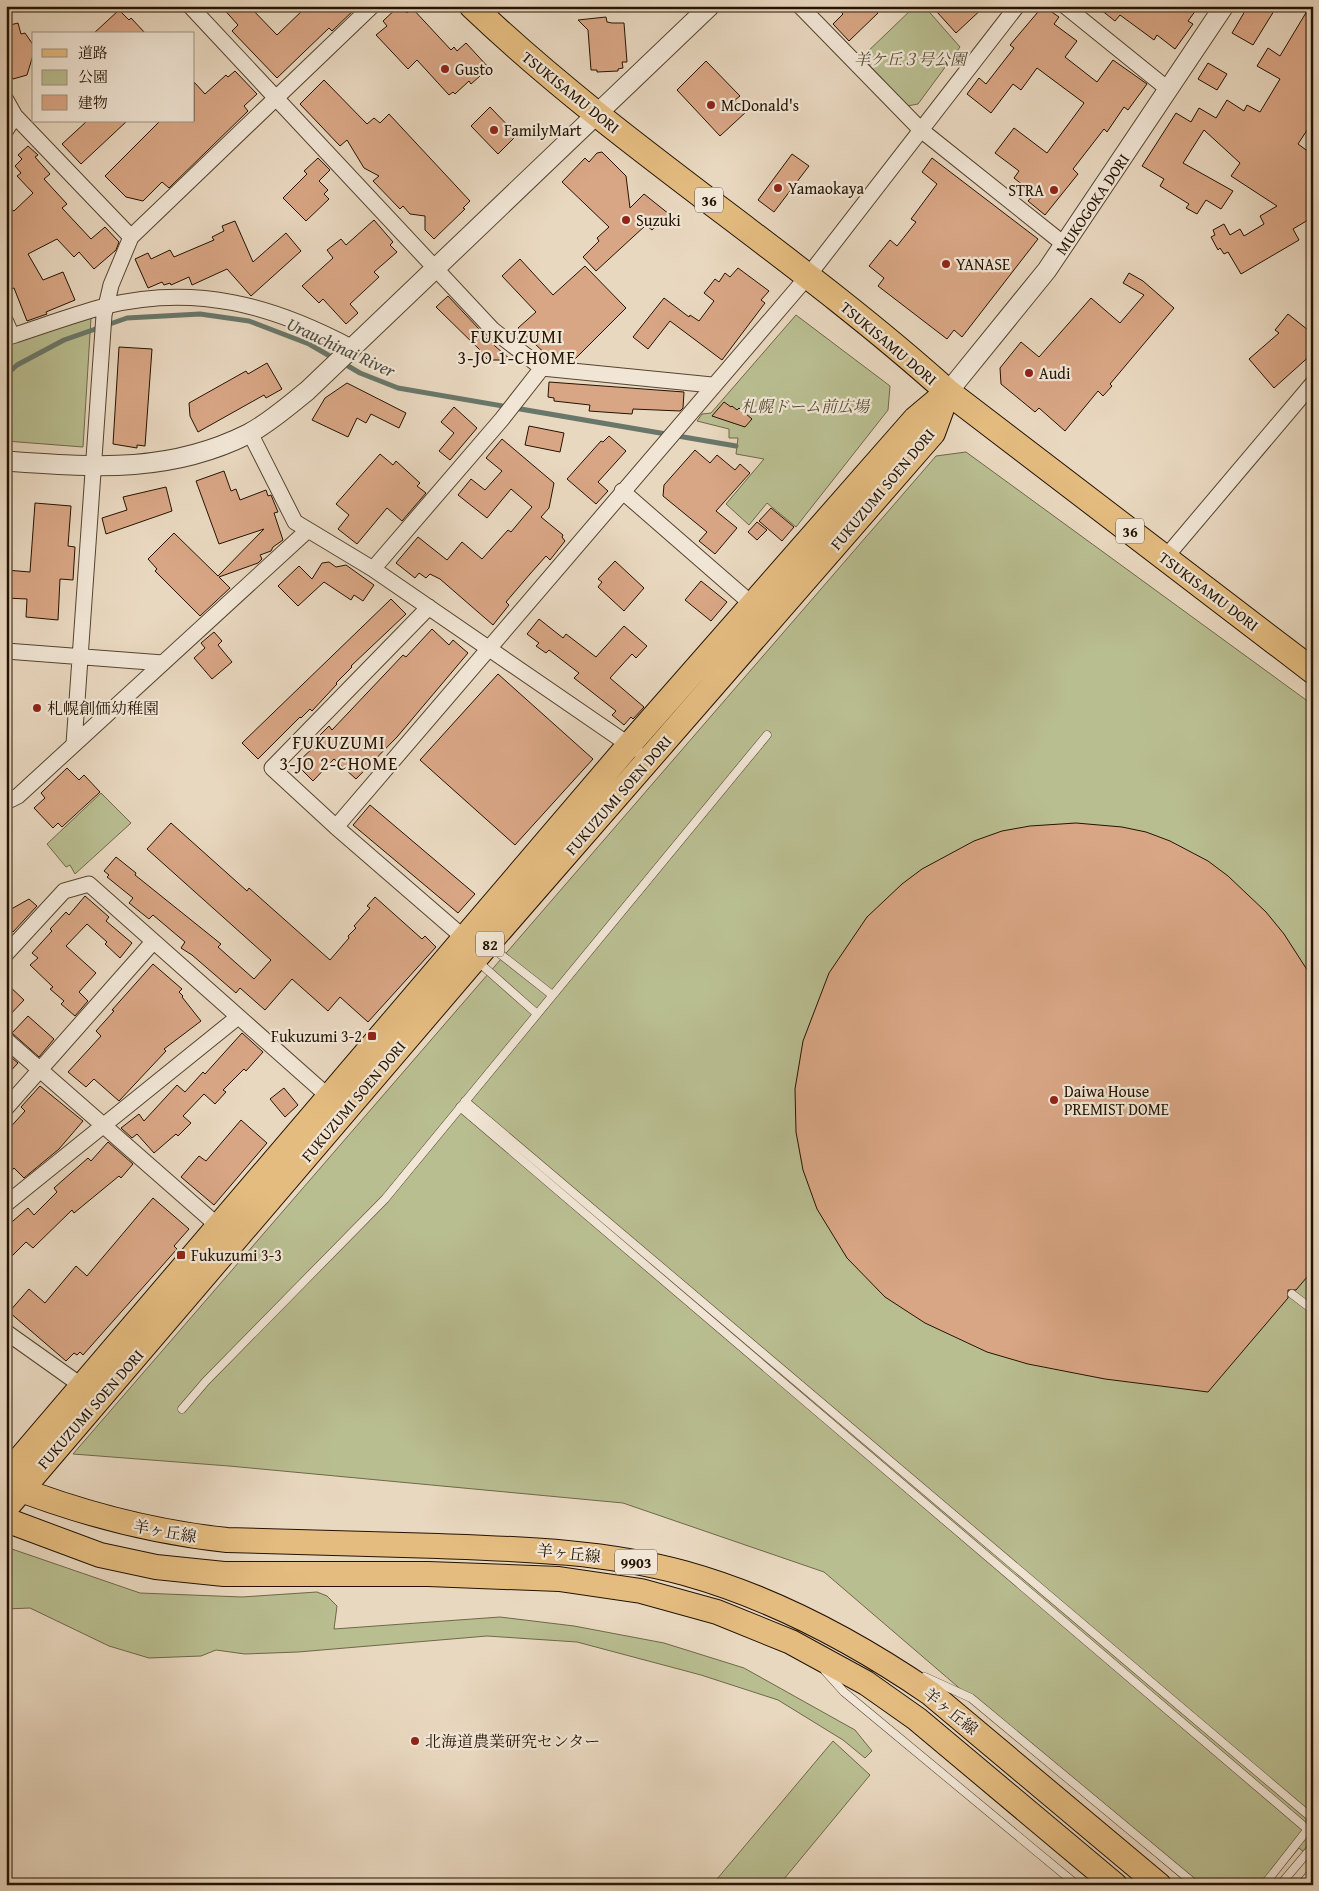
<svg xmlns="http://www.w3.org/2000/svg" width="1319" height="1891" font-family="'Gentium Book Plus','Noto Serif JP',serif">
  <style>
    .green { fill: #b9be91; stroke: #6e6848 }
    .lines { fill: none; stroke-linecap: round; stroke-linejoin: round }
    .stream { stroke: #69776a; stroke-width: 5 }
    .building { fill: #d9a685; stroke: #241300 }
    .service-casing { stroke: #554430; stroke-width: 9 }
    .minor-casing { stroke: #554430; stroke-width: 17 }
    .tertiary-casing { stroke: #554430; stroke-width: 21 }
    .primary-casing { stroke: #241300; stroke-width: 26 }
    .trunk-casing { stroke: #241300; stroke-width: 27 }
    .service { stroke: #f1e6d6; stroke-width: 8 }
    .minor { stroke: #f1e6d6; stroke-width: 15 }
    .tertiary { stroke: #f1e6d6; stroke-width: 19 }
    .primary { stroke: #e4bc80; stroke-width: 24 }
    .trunk { stroke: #e4bc80; stroke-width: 25 }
    .poi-dot { fill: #8f2418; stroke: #f1e6d6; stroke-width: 2 }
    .labels { text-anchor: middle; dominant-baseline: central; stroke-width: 4.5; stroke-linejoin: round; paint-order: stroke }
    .shield { fill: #f1e6d6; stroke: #625240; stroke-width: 1 }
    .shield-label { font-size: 15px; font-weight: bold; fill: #241300 }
    .park-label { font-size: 16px; font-style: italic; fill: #584f33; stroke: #f1e6d6 }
    .poi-label { font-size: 16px; fill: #241300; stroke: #f1e6d6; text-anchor: start }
    .street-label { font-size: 16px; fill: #241300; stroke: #f1e6d6 }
    .neighbourhood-label { font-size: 18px; letter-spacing: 1px; fill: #241300; stroke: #f1e6d6 }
    .water-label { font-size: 18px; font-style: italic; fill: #4c4d3e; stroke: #f1e6d6 }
  </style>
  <rect width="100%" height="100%" fill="#e9d8c0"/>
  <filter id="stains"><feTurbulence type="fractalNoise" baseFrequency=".004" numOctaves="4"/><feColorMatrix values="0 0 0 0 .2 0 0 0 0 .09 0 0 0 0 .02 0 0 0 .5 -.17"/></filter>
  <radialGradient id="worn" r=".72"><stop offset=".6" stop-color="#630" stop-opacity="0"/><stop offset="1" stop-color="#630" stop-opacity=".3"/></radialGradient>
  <path class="green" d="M915 6H924L960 47 918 104 907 106 862 57Z
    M796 315 890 386 888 410 796 527 767 503 749 525 726 504 764 459 736 454 738 438H729V429L697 421 702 414 711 413Z
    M91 318 83 447 6 441V343Z
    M966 452 1313 705V1860L1299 1848 1268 1885H1189L824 1572 623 1503 229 1466 73 1454 936 456Z
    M101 793 131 823 75 874 70 865 66 867 47 844Z
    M6 1547 140 1593 242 1597 317 1592 327 1596 337 1606 334 1629 500 1617 574 1626 664 1643 744 1668 855 1730 872 1751 865 1758 843 1740 778 1700 701 1675 577 1642 487 1636 298 1652 245 1654 216 1650 201 1656 149 1658 109 1646 30 1608 6 1609Z
    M833 1741 870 1775 779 1885H712Z"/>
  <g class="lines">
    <path class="stream" d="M343 363 360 373 398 388 736 446
      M6 375 17 365 64 340 127 318 200 314 249 321 309 344 335 359"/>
  </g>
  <path class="building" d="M221 6H249L277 35 307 6H358L332 31 329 28 277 78 232 31 238 25Z
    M399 6 407 13 412 8 451 50 454 47 457 51 466 43 489 68 471 84 469 81 455 94 453 92 449 95 417 60 408 69 376 35 387 26 383 21Z
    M836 6H872L878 13 849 41 833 24 843 14Z
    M943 6H985L956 33 937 12Z
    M1043 6 1059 17 1054 24 1077 41 1065 57 1097 82 1113 60 1147 84 1128 110 1124 107 1107 132 1104 129 1073 169 1078 174 1045 215 1028 201 1034 194 1014 178 1019 171 995 153 1014 128 1047 153 1084 103 1037 68 1021 90 1013 84 991 113 967 94 979 78 986 84 1014 48 1010 45Z
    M1096 6H1199L1188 21 1193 24 1175 49 1157 35 1154 40 1120 15 1115 21Z
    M1248 6H1277L1253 45 1232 33Z
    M1310 6H1313V121L1298 144 1313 155V217L1293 229 1299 240 1241 274 1228 252 1224 254 1220 248 1218 250 1211 237 1215 235 1213 230 1224 224 1230 235 1240 229 1244 236 1264 224 1260 216 1277 206 1231 176 1240 163 1204 130 1183 163 1233 191 1221 209 1206 200 1197 214 1186 208 1189 204 1160 186 1164 179 1142 166 1176 113 1191 122 1199 108 1216 118 1227 100 1244 111 1247 105 1260 112 1280 79 1257 66 1268 48 1280 56Z
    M119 10 129 20 131 18 146 34H93Z
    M606 17 607 22 612 23H624L627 62H622L623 68 618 69V71L597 72V70H591L588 30 578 20Z
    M18 23 21 34 25 33 34 46V52L27 75 13 79 6 67V26Z
    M706 61 740 96 735 100 746 112 720 136 677 90Z
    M1208 63 1227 74 1217 90 1198 79Z
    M235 71 257 94 244 106 248 111 169 188 162 182 143 201 126 197 105 176 160 121H194V82L205 94 226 75 228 77Z
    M324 80 367 124 374 118 380 123 389 114 470 201 463 208 465 209 434 239 425 230V216L410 214 403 206 400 209 373 181 379 176 364 168 347 140 340 146 300 104Z
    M490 107 517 135 498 154 471 126Z
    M87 121H127L81 164 62 144Z
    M28 146 38 155 35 157 50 174 44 179 67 204 62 208 91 239 105 227 119 242 116 250 94 269 79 252 74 257 57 239 28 254 43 280 63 272 75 300 46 312 47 314 27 321 14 288 11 289 6 280V206L14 211 33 193 17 176 21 173 15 166 22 159 18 155Z
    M602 152 626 176 630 208 644 194 669 214 652 230 646 225 596 271 583 257 599 241 597 238 609 227 562 182 585 158 589 162 597 153Z
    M792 154 809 166 774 212 758 200Z
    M318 158 330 170 319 181 328 190 324 194 329 199 306 221 283 198 307 174 304 171Z
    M932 158 1038 239 962 337 954 330 947 339 878 286 884 278 869 266 890 240 897 246 916 222 911 219 937 184 922 172Z
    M374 220 393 242 390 245 397 252 374 272 379 277 350 304 358 313 346 324 323 299 319 303 302 286 333 258 327 250 341 239 346 245Z
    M235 221 253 262 286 233 301 251 251 296 227 269 192 285 189 277 171 285 170 283 164 285 162 282 148 288 135 259 148 253 151 259 170 250 174 257 214 240 212 237 224 231 222 226Z
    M520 259 553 295 585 266 626 308 574 360 551 359 518 328 536 312 502 276Z
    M738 268 769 291 761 300 765 303 722 360 670 321 648 349 633 337 664 298 689 317 690 315 699 321 714 301 704 293 715 279 719 282 725 273 730 277Z
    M1129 273 1143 281 1174 308 1110 384 1112 386 1103 396 1098 391 1065 431 1039 408 1035 412 1001 384 1000 368 1021 342 1039 357 1091 298 1120 323 1144 295 1123 283Z
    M448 296 480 330 479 332 511 360H488L481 353 482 352 436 307Z
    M1288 314 1313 334V353L1274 388 1249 359 1279 333 1275 330Z
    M119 347 152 349 145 446 137 445V448L113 444Z
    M267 363 282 389 266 398 264 395 198 432 190 416 189 403 246 371 248 374Z
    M549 382 684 392 683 408 680 411 633 409 632 414 589 411 590 405 554 401V398L548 397Z
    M347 383 406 413 399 428 371 414 366 423 357 418 348 437 312 420 325 398Z
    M724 402 731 407 732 406 737 410 739 408 752 419 745 427 712 416Z
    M454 407 477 428 450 460 439 451 454 433 441 422Z
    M529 426 564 433 560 452 525 445Z
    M609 436 626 451 598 482 608 491 596 504 567 479 601 441 603 442Z
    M502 439 554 483 549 508 541 517 563 535 562 537 565 541 550 560 546 556 530 574 506 602 509 605 493 625 440 579 430 574 426 578 419 573 415 578 396 563 418 537 447 560 462 542 482 559 508 530 511 532 532 507 511 489 487 518 458 495 471 479 485 490 502 471 486 458Z
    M695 450 710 463 717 455 735 470 740 464 750 473 716 511 737 528 715 554 699 541 707 532 663 496 664 485Z
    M380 454 393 465 396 461 420 483 417 486 426 493 402 521 387 508 357 544 338 529 349 515 336 504Z
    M224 471 231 491 236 489 240 500 266 490 268 496 271 495 278 512 274 513 283 540 273 547 271 551 260 555 262 559 258 563 219 577 230 588 200 616 155 571 157 569 148 559 174 533 218 576 264 529 219 544 196 481Z
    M166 487 172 511 106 534 102 518 127 510 123 497Z
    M35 503 71 506 68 546 75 547 73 580 60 579 58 620 26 617 27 599 6 598V570L30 572Z
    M771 508 794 527 782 541 759 521Z
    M757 522 767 530 757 540 748 532Z
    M615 561 644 588 624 611 598 587 602 582 598 579Z
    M329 562 336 567 346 565 374 585 363 601 354 595 351 600 324 582 298 606 278 586 299 566 312 579 322 563Z
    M701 581 727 602 711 621 685 600Z
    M391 599 406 614 351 666 352 667 336 683 337 684 312 711 310 709 301 718 300 717 258 759 242 743Z
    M539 619 563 638 566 634 596 657 624 626 647 646 636 658 632 654 610 678 644 707 633 719 631 717 624 725 612 715 616 711 574 678 579 673 549 650 546 653 536 646 539 643 527 634Z
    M432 629 449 645 453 640 468 653 397 737 356 779 334 759 313 781 296 764 319 742 316 739 329 726 332 730 403 655 406 657Z
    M214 632 222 641 218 645 232 662 212 679 194 658 205 648 201 643Z
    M498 674 593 759 515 845 420 760Z
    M67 768 79 780 84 775 100 792 62 827 58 823 53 828 34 808 45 798 41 793Z
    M370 805 475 894 458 913 353 825Z
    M171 823 247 891 249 888 330 960 349 938 348 936 356 928 354 926 370 908 367 906 375 897 422 939 425 936 436 947 368 1022 340 997 328 1011 292 979 265 1010 240 988 236 993 192 955 181 948 185 942 153 915 149 919 129 903 133 898 107 877 109 875 104 871 116 857 136 873 135 875 221 944 218 947 254 979 271 960 147 849Z
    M1076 823 1122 827 1146 832 1170 841 1208 861 1228 876 1266 912 1284 934 1313 979V1270L1296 1290H1288V1298L1208 1392 1105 1379 1028 1364 987 1352 925 1323 885 1297 847 1258 817 1209 803 1170 796 1132 795 1089 803 1041 829 973 867 917 902 884 922 869 974 841 1002 831 1030 826Z
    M85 896 109 917 106 921 132 943 120 958 105 944 107 942 87 924 66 946 96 973 79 992 88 1001 75 1016 61 1004 64 1001 50 989 53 987 30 965 38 958 32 953 52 931 50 929 66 912 69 915Z
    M29 899 37 906 13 932 6 925V912Z
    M153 964 182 989 179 992 183 996 182 997 201 1021 164 1049 166 1051 119 1101 94 1079 86 1087 68 1072 101 1036 96 1031 114 1011 112 1010Z
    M6 983 24 1000 6 1019Z
    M28 1016 54 1039 39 1057 12 1033Z
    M242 1033 263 1052 246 1071 244 1069 223 1090 226 1092 215 1104 204 1094 183 1116 191 1123 178 1136 176 1134 154 1153 137 1134 132 1138 121 1128 139 1114 144 1121 177 1085 185 1092 203 1072 205 1074Z
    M6 1053 18 1063 6 1076Z
    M40 1086 83 1121 59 1149 24 1178 14 1168 6 1177V1132L25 1111 21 1107Z
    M284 1088 298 1105 285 1117 270 1099Z
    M241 1120 267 1143 214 1205 181 1177 199 1156 206 1161Z
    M108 1142 133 1164 121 1178 119 1176 74 1213 72 1210 33 1248 26 1242 6 1262V1227L28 1208 34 1215 57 1192 54 1188 88 1158 91 1161Z
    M153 1198 189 1229 174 1246 177 1249 83 1355 80 1352 77 1355 74 1353 66 1361 9 1312 29 1289 45 1303 76 1266 87 1276Z"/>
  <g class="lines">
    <g class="service-casing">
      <path id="service" d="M490 946 551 994
        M476 960 536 1013
        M465 1101 1313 1819
        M460 1107 1313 1834
        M1292 1294 1313 1310
        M182 1409 206 1381 385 1199 767 735
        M825 1671 844 1692 1077 1885
        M925 1677 971 1698 1196 1885
        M1264 1885 1308 1829
        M1280 1885 1313 1846
        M1301 1885 1313 1871"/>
    </g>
    <g class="minor-casing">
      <path id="minor" d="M190 6 493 330 542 368 712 385
        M800 6 921 130 1065 245
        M1065 6 1169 90
        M6 100 15 116 131 237
        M6 130 15 116
        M6 322 12 336C43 326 75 314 106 306 195 284 272 305 351 347
        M250 433 295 522 373 569 635 749
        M622 491 753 605
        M1165 558 1313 383
        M373 569 502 419 542 368
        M429 607 272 768 336 827 470 943
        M6 651 163 663
        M74 744 104 315 111 285 131 237 372 6
        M6 802 18 796 308 530
        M336 827 808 276 1017 6
        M6 954 64 891 89 884 329 1097
        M6 1040 225 1232
        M6 1108 153 942
        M6 1204 238 1017
        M6 1332 82 1386"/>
    </g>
    <g class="tertiary-casing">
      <path id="tertiary" d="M948 392 1047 270 1224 6
        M6 461C93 467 168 474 248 434 269 423 288 406 307 391L710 6"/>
    </g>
    <g class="primary-casing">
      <path id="primary" d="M6 1475 629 745 915 419 946 393
        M8 1485C80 1513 150 1532 227 1540 297 1542 367 1544 438 1546 521 1549 603 1551 684 1573 774 1598 854 1641 930 1693L1159 1885
        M6 1508 475 959 933 433 948 392
        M6 1520 100 1555 156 1567 224 1574H428L559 1579 641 1591 717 1612 791 1642 866 1683 917 1719 1115 1885"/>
    </g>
    <g class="trunk-casing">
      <path id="trunk" d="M472 6C620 147 796 255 948 392L1313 671"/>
    </g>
    <use href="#service" class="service"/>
    <use href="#minor" class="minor"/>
    <use href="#tertiary" class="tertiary"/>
    <use href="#primary" class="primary"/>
    <use href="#trunk" class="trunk"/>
  </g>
  <g class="poi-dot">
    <circle cx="445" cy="69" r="5"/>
    <circle cx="711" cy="105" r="5"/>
    <circle cx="494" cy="130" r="5"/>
    <circle cx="778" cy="188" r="5"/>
    <circle cx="1054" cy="190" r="5"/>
    <circle cx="626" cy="220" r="5"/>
    <circle cx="946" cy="264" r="5"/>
    <circle cx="1029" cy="373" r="5"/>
    <circle cx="37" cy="708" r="5"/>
    <rect x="367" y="1031" width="10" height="10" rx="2.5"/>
    <circle cx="1054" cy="1100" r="5"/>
    <rect x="176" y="1250" width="10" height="10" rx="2.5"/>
    <circle cx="415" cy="1741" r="5"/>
  </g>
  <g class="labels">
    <g class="shield">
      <rect x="695" y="187.5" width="28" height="25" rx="4"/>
      <rect x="1116" y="518.5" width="28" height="25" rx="4"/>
      <rect x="476" y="931.5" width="28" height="25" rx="4"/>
      <rect x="615" y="1549.5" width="42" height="25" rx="4"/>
    </g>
    <g class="shield-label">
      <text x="709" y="200">36</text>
      <text x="1130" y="531">36</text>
      <text x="490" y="944">82</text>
      <text x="636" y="1562">9903</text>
    </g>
    <g class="park-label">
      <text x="910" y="59">羊ケ丘３号公園</text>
      <text x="805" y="406">札幌ドーム前広場</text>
    </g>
    <g class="poi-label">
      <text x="455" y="69">Gusto</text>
      <text x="721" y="105">McDonald's</text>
      <text x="504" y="130">FamilyMart</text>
      <text x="788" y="188">Yamaokaya</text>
      <text x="1044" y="190" text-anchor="end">STRA</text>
      <text x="636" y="220">Suzuki</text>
      <text x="956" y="264">YANASE</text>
      <text x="1039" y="373">Audi</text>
      <text x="47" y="708">札幌創価幼稚園</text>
      <text x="362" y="1036" text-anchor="end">Fukuzumi 3-2</text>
      <text x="1064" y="1091">Daiwa House<tspan x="1064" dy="18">PREMIST DOME</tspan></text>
      <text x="191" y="1255">Fukuzumi 3-3</text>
      <text x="425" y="1741">北海道農業研究センター</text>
    </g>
    <g class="street-label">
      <text transform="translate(571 92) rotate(39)">TSUKISAMU DORI</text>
      <text transform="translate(1092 204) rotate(-56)">MUKOGOKA DORI</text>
      <text transform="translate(889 343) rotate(40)">TSUKISAMU DORI</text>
      <text transform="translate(882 489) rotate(-50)">FUKUZUMI SOEN DORI</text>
      <text transform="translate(1209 591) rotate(37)">TSUKISAMU DORI</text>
      <text transform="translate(618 795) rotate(-49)">FUKUZUMI SOEN DORI</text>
      <text transform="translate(353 1101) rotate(-50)">FUKUZUMI SOEN DORI</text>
      <text transform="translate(90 1409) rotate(-49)">FUKUZUMI SOEN DORI</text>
      <text transform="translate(165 1531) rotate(10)">羊ヶ丘線</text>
      <text transform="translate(569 1553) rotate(6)">羊ヶ丘線</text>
      <text transform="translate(951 1711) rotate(39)">羊ヶ丘線</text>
    </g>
    <g class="neighbourhood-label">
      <text x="517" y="336">FUKUZUMI<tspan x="517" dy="21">3-JO 1-CHOME</tspan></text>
      <text x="339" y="742">FUKUZUMI<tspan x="339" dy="21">3-JO 2-CHOME</tspan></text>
    </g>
    <g class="water-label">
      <text transform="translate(341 347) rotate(25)">Urauchinai River</text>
    </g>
  </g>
  <rect width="1319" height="1891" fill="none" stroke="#e9d8c0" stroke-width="25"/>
  <rect x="8" y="8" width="1304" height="1876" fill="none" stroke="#241300" stroke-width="2.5"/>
  <rect x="12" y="12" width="1294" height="1866" fill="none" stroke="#241300"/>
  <rect x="32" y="32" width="162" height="90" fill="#f1e6d6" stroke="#9f9280"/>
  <rect x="42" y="49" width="25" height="8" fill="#e4bc80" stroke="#9f9280"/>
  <text x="78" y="58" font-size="15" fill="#241300">道路</text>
  <rect x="42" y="70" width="25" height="15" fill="#b9be91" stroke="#9f9280"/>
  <text x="78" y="82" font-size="15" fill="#241300">公園</text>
  <rect x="42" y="95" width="25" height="15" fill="#d9a685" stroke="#9f9280"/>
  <text x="78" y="108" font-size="15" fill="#241300">建物</text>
  <rect width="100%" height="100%" filter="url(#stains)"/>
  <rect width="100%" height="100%" fill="url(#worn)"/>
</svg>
